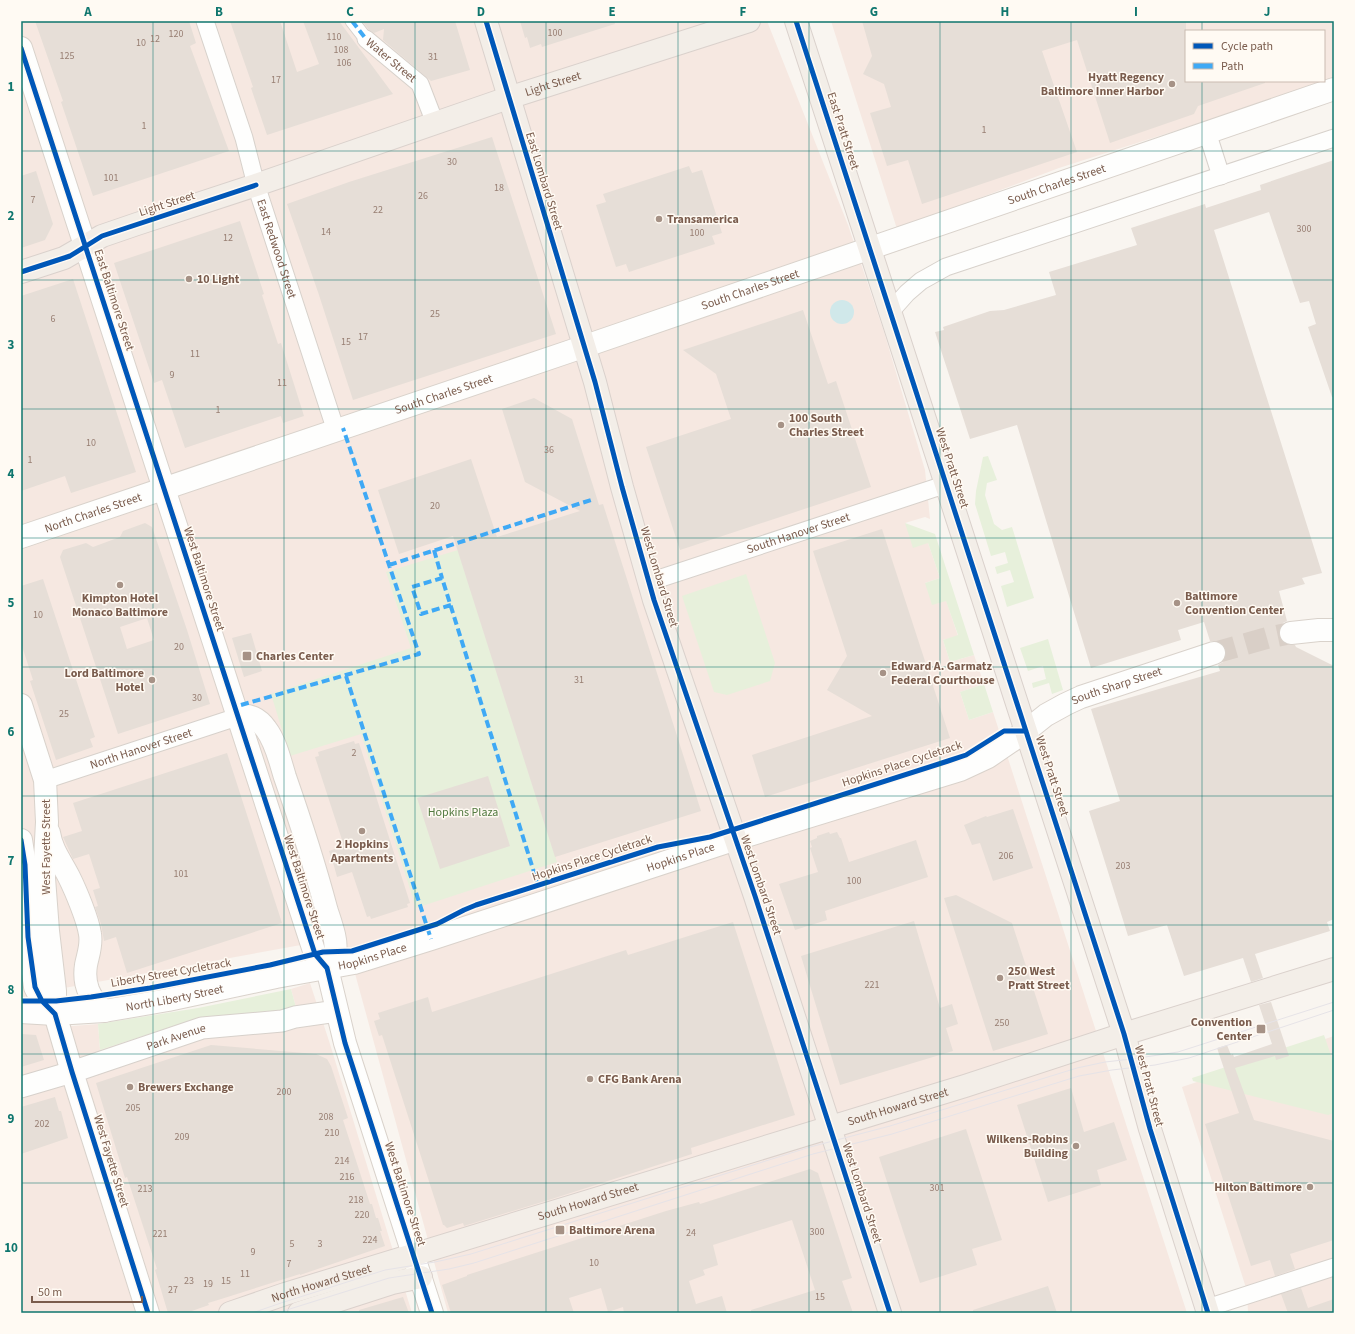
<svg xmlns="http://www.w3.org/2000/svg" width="1355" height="1334" font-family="'Source Sans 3',sans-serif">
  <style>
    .commercial { fill: #f6e8e1; fill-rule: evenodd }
    .green { fill: #e7f0db }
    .water { fill: #d0e8ea }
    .building { fill: #e6ded7; fill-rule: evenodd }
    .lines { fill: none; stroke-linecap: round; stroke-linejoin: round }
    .secondary-tunnel { stroke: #d9cfc7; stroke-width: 22; stroke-dasharray: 22 11; stroke-linecap: butt }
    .pedestrian-casing { stroke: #d7d1cb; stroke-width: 15 }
    .minor-casing { stroke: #d7d1cb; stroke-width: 19 }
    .tertiary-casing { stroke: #d7d1cb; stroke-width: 23 }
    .secondary-casing { stroke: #d9d2cb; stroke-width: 24 }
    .primary-casing { stroke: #dad1cc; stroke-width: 24 }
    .pedestrian { stroke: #fefefd; stroke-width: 13 }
    .minor { stroke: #fefefd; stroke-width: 17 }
    .tertiary { stroke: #fefefd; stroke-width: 21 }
    .secondary { stroke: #fefefd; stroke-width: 22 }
    .primary { stroke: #f3eee8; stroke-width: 22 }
    .tram { stroke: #e6e3e7; stroke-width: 1 }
    .quiet { stroke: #3fa9f5; stroke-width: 4; stroke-dasharray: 8 4; stroke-linecap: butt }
    .cycleway-casing { stroke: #fffaf3; stroke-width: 8 }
    .cycleway { stroke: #0057b8; stroke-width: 5 }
    .grid { fill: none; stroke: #0f766e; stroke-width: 1; stroke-opacity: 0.55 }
    .poi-dot { fill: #a69286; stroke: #fffaf3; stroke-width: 1.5 }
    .labels { text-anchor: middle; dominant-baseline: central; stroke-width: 3; stroke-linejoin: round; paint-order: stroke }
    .number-label { font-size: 10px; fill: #977e72 }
    .street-label { font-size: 12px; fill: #7a5c4d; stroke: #fffaf3 }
    .poi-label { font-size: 12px; font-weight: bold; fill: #7a5c4d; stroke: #fffaf3; text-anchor: start }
    .park-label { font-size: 12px; fill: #537a41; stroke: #fffaf3 }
    .neatline { fill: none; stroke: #0f766e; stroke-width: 1.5 }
    .grid-label { font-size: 13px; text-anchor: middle; font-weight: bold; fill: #0f766e }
  </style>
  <rect width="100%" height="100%" fill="#f9f5f0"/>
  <path class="commercial" d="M21 21H767L848 225 884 332 925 470 930 519 925 517 905 523 928 543 940 578 925 583 946 600 958 636 943 640 950 662 974 655 984 684 960 692 969 720 993 712 1187 1313H448L345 937 31 994 24 997H21Z
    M831 21H1334V80L1059 168 897 229ZM1186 31H1324V81H1186Z
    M310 983 330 1044 412 1313H21V1023L73 1026 98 1024 100 1050 189 1021 297 1011 291 989Z
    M1334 1036V1313H1248L1247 1291 1182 1087Z"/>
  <path class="green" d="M988 456 997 480 987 483 985 495 994 524 1002 530 1012 527 1034 598 1007 607 1001 586 1014 582 1010 570 997 574 995 567 1008 563 1005 552 991 556 975 504 976 491 983 457Z
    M905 523 935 534 974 655 950 662 943 640 958 635 946 601 932 605 925 583 940 578 928 543 913 548Z
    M458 550 557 862 416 908 361 734 290 756 271 694 411 648 386 572Z
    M746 574 775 663 770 681 727 695 714 692 682 596Z
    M1048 639 1063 690 1052 694 1049 683 1033 688 1032 683 1046 679 1043 666 1028 671 1020 648Z
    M984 684 993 712 969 720 960 692Z
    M291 989 297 1011 189 1021 100 1050 98 1024 198 1008Z
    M1324 1035 1334 1064V1113L1328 1115 1193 1081 1192 1078Z"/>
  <path class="water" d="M830 312a12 12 0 1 1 24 0a12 12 0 1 1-24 0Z"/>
  <path class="building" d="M35 21H189L196 43 190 46 229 151 93 196 61 102 63 101Z
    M230 21H280L297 72 319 64 303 21H339L393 94 267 135 251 88 253 87Z
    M362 21H455L470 70 431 81 383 40 384 29 374 33 369 30Z
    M520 21H614L615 24 542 47 541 44 530 48 527 37 525 38Z
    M862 21H1186V81H1265V83L1198 106 1194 114 1110 143 1077 40 1042 51 1077 152 922 204 908 160 887 166 870 113 891 107 884 84 863 74 872 56Z
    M492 137 556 334 353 400 318 292 287 204 349 182Z
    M1334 160V397H1332L1308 327 1316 324 1309 301 1300 303 1269 212 1214 230 1322 573 1302 578 1305 584 1279 591 1287 621 1283 623 1280 628 1279 634 1281 640 1286 644 1295 645 1296 647 1334 666V919L1327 922 1330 931 1255 954 1263 978 1251 982 1243 958 1184 976 1167 925 1128 936 1089 811 1120 801 1091 709 1220 671 1218 665 1223 662 1226 656V649L1223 644 1217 641H1210L1204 622 1178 630 1181 640 1091 668 1017 425 970 439 935 332 944 330 943 327 990 311 1004 310 1056 295 1049 272 1137 245 1131 228 1205 204 1206 208 1261 190 1260 185Z
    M689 166 692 173 702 170 722 233 712 236 715 244 629 272 626 264 616 267 596 205 606 202 603 194Z
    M36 171 53 224 45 240 21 248V176Z
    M240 221 264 294 262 295 278 344 281 343 304 416 283 423 281 416 185 448 162 380 154 383 114 263Z
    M73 279 136 472 71 493 65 476 21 491V296Z
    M803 310 828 384 836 381 871 487 680 550 646 447 731 419 716 374 683 350Z
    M534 398 572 419 599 505 603 504 701 811 555 857 453 536 399 554 378 490 471 459 497 537 580 511 525 482 502 409Z
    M145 523 152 527 187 630 210 704 118 734 60 557 63 550 86 543 93 547 120 537 123 531ZM147 618 154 640 127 649 120 627Z
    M882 529 950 738 765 797 752 755 872 716 827 690 847 656 813 551Z
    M43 579 95 737 90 739 93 747 56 760 30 681 33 680 21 643V586Z
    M251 633 262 671 244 677 232 638Z
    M354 741 355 744 359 743 410 903 407 904 408 907 371 919 370 916 367 917 352 872 337 877 334 866 329 851 344 846 315 757 319 756 318 752Z
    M227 753 282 923 127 973 116 937 104 941 101 924 95 907 98 906 93 890 100 888 89 854 73 859 63 837 82 831 73 803Z
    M488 776 510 846 440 869 417 798Z
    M1013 809 1033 868 993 881 980 843 972 845 964 825 986 816 987 817Z
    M829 832 830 834 837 832 840 838H841L849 862 916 840 928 877 825 911 827 920 795 930 779 884 818 872 810 848 812 847 810 841 817 838V836Z
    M956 895 1012 923 1048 1034 993 1051 944 898Z
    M914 921 940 1008 952 1004 958 1024 946 1028 953 1051 840 1085 801 956Z
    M733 922 795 1115 691 1148 692 1154 555 1198 464 1226 463 1223 447 1228 444 1225H443L382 1035 379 1036 374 1021 380 1019 378 1013 428 997 432 1012 626 950 628 955Z
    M1271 1002 1289 1056 1276 1060 1275 1056 1235 1068 1254 1120 1334 1141V1240L1290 1254 1295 1269 1275 1276 1270 1260 1251 1266 1205 1124 1239 1113 1217 1048 1227 1045 1231 1055 1233 1054 1234 1057 1272 1044 1259 1005Z
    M21 1034 36 1035 44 1060 21 1067Z
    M211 1045 316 1054 327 1059 331 1066 348 1118 343 1120 370 1204H372L376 1218H378L382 1231H380L385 1246 300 1275V1274L218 1300 208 1303 209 1305 186 1313H168L155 1270 157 1269 127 1177 125 1178 96 1083Z
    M1071 1088 1084 1132 1114 1122 1127 1160 1097 1170 1101 1185 1048 1202 1017 1105Z
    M55 1097 59 1111H61L68 1138 21 1154V1107Z
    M966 1129 1002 1240 972 1249 977 1265 920 1283 879 1157Z
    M810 1169 818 1173 852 1278 842 1281 853 1313H751V1310L815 1290 792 1220 713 1245 718 1265 703 1270 705 1275 689 1281 696 1304 722 1296 727 1313H624L623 1307 608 1312 601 1288 569 1298 574 1313H451L442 1285 467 1276V1275L666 1211 699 1202 700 1204Z
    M1048 1286 1057 1313H973V1310Z
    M1301 1288 1308 1308 1334 1299V1313H1288L1281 1294Z
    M403 1297 409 1313H359V1310Z"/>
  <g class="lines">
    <path class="secondary-tunnel" d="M1214 653 1267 638 1291 633"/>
    <g class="pedestrian-casing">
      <path id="pedestrian" d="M352 21 366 39"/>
    </g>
    <g class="minor-casing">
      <g id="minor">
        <path id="s1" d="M205 21 244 138 256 185 336 431"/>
        <path id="s2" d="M366 39 420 84 435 123"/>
        <path d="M1207 132 1221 176"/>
        <path d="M891 311 907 293 921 281 946 267 1334 138"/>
        <path id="s3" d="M649 582 947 484"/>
        <path id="s4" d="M45 780 237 717"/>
        <path d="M1207 1308 1334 1267"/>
      </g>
    </g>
    <g class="tertiary-casing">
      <g id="tertiary">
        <path id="s5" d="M21 1087 72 1072 202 1028 282 1021 295 1017 337 1011"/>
      </g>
    </g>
    <g class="secondary-casing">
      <g id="secondary">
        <path d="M21 48 315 954 327 968 345 1043 432 1313"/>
        <path id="s6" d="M21 537 568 352 1334 89"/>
        <path d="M1291 633 1319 630H1334"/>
        <path d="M21 705 45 780 47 822 44 878 48 931 55 991V1014L72 1072 148 1313"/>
        <path d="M237 717C249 713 259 719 266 729 276 742 280 761 285 777 300 820 314 863 326 908 329 919 338 940 335 952 334 957 330 964 327 968"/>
        <path d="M49 833C52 851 61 861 69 877 76 891 88 920 90 934 92 945 88 955 86 965 83 984 89 998 104 1011"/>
        <path d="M21 840 25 865 28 937 35 987 42 1001 55 1014"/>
        <path id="s7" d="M21 1012 55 1014 104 1011 168 1000 276 977 354 963 431 939 736 839 960 770 988 757 1026 731 1046 715 1066 704 1081 697 1214 653"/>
      </g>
    </g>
    <g class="primary-casing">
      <g id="primary">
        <path d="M486 21 595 382 622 487 654 600 755 896 890 1313"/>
        <path d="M796 21 1124 1034 1150 1129 1208 1313"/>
        <path id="s8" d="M21 272 64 258 102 236 137 224 256 185 508 98 749 21"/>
        <path id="s9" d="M230 1313 285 1294 965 1086 1124 1034 1334 969"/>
        <path d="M299 1313 392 1283 421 1277"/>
      </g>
    </g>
    <use href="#pedestrian" class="pedestrian"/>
    <use href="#minor" class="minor"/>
    <use href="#tertiary" class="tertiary"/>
    <use href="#secondary" class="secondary"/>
    <use href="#primary" class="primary"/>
    <path class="tram" d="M252 1313 281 1303 385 1270 435 1262 471 1254 810 1147 890 1126 1077 1068 1105 1062 1132 1059 1178 1052 1334 1002
      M277 1313 389 1278 449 1269 474 1263 813 1154 892 1134 1079 1076 1112 1070 1155 1065 1189 1058 1334 1010"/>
    <path class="quiet" d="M352 21 366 39
      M434 550 442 578
      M389 565 594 499
      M451 605 421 614 412 587 442 578 538 885
      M346 676 431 939
      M241 705 419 654 343 428"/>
    <g class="cycleway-casing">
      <path id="cycleway" d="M486 21 595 382 622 487 654 600 755 896 890 1313
        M796 21 1124 1034 1150 1129 1208 1313
        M21 48 315 954 327 968 345 1043 432 1313
        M21 272 70 256 102 236 256 185
        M21 840 25 865 28 937 35 987 42 1001 55 1014 72 1072 148 1313
        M21 1001H56L91 997 150 988 270 965 323 952 352 951 437 924 464 910 476 905 658 847 710 837 732 830 948 761 966 755 1004 731H1026"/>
    </g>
    <use href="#cycleway" class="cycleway"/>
  </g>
  <path class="grid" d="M153 21V1313M284 21V1313M415 21V1313M546 21V1313M678 21V1313M809 21V1313M940 21V1313M1071 21V1313M1202 21V31M1202 81V1313M21 151H1334M21 280H1334M21 409H1334M21 538H1334M21 667H1334M21 796H1334M21 925H1334M21 1054H1334M21 1183H1334"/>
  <g class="poi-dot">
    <circle cx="1172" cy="84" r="4"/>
    <circle cx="659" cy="219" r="4"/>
    <circle cx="189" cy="279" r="4"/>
    <circle cx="781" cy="425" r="4"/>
    <circle cx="120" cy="585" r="4"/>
    <circle cx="1177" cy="603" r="4"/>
    <rect x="242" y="651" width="10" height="10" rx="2"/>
    <circle cx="883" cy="673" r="4"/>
    <circle cx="152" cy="680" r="4"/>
    <circle cx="362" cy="831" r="4"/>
    <circle cx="1000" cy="978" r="4"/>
    <rect x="1256" y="1024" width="10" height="10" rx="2"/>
    <circle cx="590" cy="1079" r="4"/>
    <circle cx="130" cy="1087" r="4"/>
    <circle cx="1076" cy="1146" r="4"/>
    <circle cx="1310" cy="1187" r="4"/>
    <rect x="555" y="1225" width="10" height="10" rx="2"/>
  </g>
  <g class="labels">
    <g class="number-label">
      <text x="555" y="33">100</text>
      <text x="176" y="34">120</text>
      <text x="334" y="37">110</text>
      <text x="155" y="39">12</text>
      <text x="141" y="43">10</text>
      <text x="341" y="50">108</text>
      <text x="67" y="56">125</text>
      <text x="433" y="57">31</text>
      <text x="344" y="63">106</text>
      <text x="276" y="80">17</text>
      <text x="144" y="126">1</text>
      <text x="984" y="130">1</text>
      <text x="452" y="162">30</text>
      <text x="111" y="178">101</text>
      <text x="499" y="188">18</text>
      <text x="423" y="196">26</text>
      <text x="33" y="200">7</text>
      <text x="378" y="210">22</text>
      <text x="1304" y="229">300</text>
      <text x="326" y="232">14</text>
      <text x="697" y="233">100</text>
      <text x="228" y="238">12</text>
      <text x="435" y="314">25</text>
      <text x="53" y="319">6</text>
      <text x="363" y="337">17</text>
      <text x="346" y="342">15</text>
      <text x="195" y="354">11</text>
      <text x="172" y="375">9</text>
      <text x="282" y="383">11</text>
      <text x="218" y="410">1</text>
      <text x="91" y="443">10</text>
      <text x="549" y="450">36</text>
      <text x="30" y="460">1</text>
      <text x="435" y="506">20</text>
      <text x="38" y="615">10</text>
      <text x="179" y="647">20</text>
      <text x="579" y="680">31</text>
      <text x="197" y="698">30</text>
      <text x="64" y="714">25</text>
      <text x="354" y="753">2</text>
      <text x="1006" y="856">206</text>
      <text x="1123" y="866">203</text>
      <text x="181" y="874">101</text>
      <text x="854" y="881">100</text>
      <text x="872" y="985">221</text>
      <text x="1002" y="1023">250</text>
      <text x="284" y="1092">200</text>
      <text x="133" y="1108">205</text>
      <text x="326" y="1117">208</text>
      <text x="42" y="1124">202</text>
      <text x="332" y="1133">210</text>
      <text x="182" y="1137">209</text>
      <text x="342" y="1161">214</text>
      <text x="347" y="1177">216</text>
      <text x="937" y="1188">301</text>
      <text x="145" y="1189">213</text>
      <text x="356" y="1200">218</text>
      <text x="362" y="1215">220</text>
      <text x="817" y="1232">300</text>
      <text x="691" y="1233">24</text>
      <text x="160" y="1234">221</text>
      <text x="370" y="1240">224</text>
      <text x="292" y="1244">5</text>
      <text x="320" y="1244">3</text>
      <text x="253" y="1252">9</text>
      <text x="594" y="1263">10</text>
      <text x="289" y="1264">7</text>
      <text x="245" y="1274">11</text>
      <text x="189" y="1281">23</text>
      <text x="226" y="1281">15</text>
      <text x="208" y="1284">19</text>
      <text x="173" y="1290">27</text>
      <text x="820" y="1297">15</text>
    </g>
    <g class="street-label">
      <text stroke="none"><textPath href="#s2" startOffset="33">Water Street</textPath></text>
      <text stroke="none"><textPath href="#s8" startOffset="565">Light Street</textPath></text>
      <text transform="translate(843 131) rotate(72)">East Pratt Street</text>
      <text transform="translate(544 181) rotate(73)">East Lombard Street</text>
      <text stroke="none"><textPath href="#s6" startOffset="1094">South Charles Street</textPath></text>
      <text transform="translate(167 204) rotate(-18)">Light Street</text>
      <text stroke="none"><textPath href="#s1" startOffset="239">East Redwood Street</textPath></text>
      <text stroke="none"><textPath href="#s6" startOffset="770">South Charles Street</textPath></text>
      <text transform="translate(114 300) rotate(72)">East Baltimore Street</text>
      <text stroke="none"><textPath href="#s6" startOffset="446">South Charles Street</textPath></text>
      <text transform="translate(952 468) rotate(72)">West Pratt Street</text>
      <text stroke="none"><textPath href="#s6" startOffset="76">North Charles Street</textPath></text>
      <text stroke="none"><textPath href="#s3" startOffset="157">South Hanover Street</textPath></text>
      <text transform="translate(659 577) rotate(73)">West Lombard Street</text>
      <text transform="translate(204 579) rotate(72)">West Baltimore Street</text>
      <text stroke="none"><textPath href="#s7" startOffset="1153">South Sharp Street</textPath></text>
      <text stroke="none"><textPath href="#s4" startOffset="101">North Hanover Street</textPath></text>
      <text transform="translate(902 764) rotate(-18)">Hopkins Place Cycletrack</text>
      <text transform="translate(1052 776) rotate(72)">West Pratt Street</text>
      <text transform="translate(46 847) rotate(-90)">West Fayette Street</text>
      <text transform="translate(592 858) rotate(-18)">Hopkins Place Cycletrack</text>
      <text stroke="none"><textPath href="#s7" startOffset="681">Hopkins Place</textPath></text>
      <text transform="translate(761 885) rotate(71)">West Lombard Street</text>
      <text transform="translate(304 887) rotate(72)">West Baltimore Street</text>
      <text stroke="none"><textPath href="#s7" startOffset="357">Hopkins Place</textPath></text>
      <text transform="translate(171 973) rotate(-10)">Liberty Street Cycletrack</text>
      <text stroke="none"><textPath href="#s7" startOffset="155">North Liberty Street</textPath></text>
      <text stroke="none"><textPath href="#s5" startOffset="163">Park Avenue</textPath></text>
      <text transform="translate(1149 1086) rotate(75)">West Pratt Street</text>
      <text stroke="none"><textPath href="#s9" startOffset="699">South Howard Street</textPath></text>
      <text transform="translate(111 1161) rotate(73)">West Fayette Street</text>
      <text transform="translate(862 1193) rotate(72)">West Lombard Street</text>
      <text transform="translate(405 1194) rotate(72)">West Baltimore Street</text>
      <text stroke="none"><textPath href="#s9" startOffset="375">South Howard Street</textPath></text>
      <text stroke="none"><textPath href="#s9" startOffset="96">North Howard Street</textPath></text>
    </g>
    <g class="poi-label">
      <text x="1164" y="77" text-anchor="end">Hyatt Regency<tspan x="1164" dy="14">Baltimore Inner Harbor</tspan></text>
      <text x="667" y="219">Transamerica</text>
      <text x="197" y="279">10 Light</text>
      <text x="789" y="418">100 South<tspan x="789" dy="14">Charles Street</tspan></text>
      <text x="1185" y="596">Baltimore<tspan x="1185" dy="14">Convention Center</tspan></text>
      <text x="120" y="598" text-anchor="middle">Kimpton Hotel<tspan x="120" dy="14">Monaco Baltimore</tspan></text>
      <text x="256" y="656">Charles Center</text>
      <text x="891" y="666">Edward A. Garmatz<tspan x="891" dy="14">Federal Courthouse</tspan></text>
      <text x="144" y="673" text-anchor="end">Lord Baltimore<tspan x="144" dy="14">Hotel</tspan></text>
      <text x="362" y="844" text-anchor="middle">2 Hopkins<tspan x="362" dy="14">Apartments</tspan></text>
      <text x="1008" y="971">250 West<tspan x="1008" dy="14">Pratt Street</tspan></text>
      <text x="1252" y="1022" text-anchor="end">Convention<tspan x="1252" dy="14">Center</tspan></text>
      <text x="598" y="1079">CFG Bank Arena</text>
      <text x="138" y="1087">Brewers Exchange</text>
      <text x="1068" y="1139" text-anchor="end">Wilkens-Robins<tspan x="1068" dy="14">Building</tspan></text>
      <text x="1302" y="1187" text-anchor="end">Hilton Baltimore</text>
      <text x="569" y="1230">Baltimore Arena</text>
    </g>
    <g class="park-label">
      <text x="463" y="812">Hopkins Plaza</text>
    </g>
  </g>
  <rect width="1355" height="1334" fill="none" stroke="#fffaf3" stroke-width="44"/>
  <rect x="1185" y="30" width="140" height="52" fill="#fffaf3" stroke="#cabbb1"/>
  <rect x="1193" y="43" width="20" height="6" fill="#0057b8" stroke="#cabbb1"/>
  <text x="1221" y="50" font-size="12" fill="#7a5c4d">Cycle path</text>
  <rect x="1193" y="63" width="20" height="6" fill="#3fa9f5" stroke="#cabbb1"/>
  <text x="1221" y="70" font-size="12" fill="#7a5c4d">Path</text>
  <path d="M32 1296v6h110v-6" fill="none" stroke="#7a5c4d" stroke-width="2"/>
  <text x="38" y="1296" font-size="12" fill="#7a5c4d" stroke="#fffaf3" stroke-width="3" paint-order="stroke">50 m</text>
  <rect x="22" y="22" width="1311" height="1290" class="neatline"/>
  <g class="grid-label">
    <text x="88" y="16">A</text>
    <text x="219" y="16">B</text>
    <text x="350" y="16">C</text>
    <text x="481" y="16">D</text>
    <text x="612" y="16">E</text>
    <text x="743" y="16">F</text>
    <text x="874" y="16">G</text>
    <text x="1005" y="16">H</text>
    <text x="1136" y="16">I</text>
    <text x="1267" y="16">J</text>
    <text x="11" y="91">1</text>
    <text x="11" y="220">2</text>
    <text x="11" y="349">3</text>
    <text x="11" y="478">4</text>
    <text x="11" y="607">5</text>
    <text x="11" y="736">6</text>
    <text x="11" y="865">7</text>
    <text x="11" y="994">8</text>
    <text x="11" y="1123">9</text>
    <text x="11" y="1252">10</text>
  </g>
</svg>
